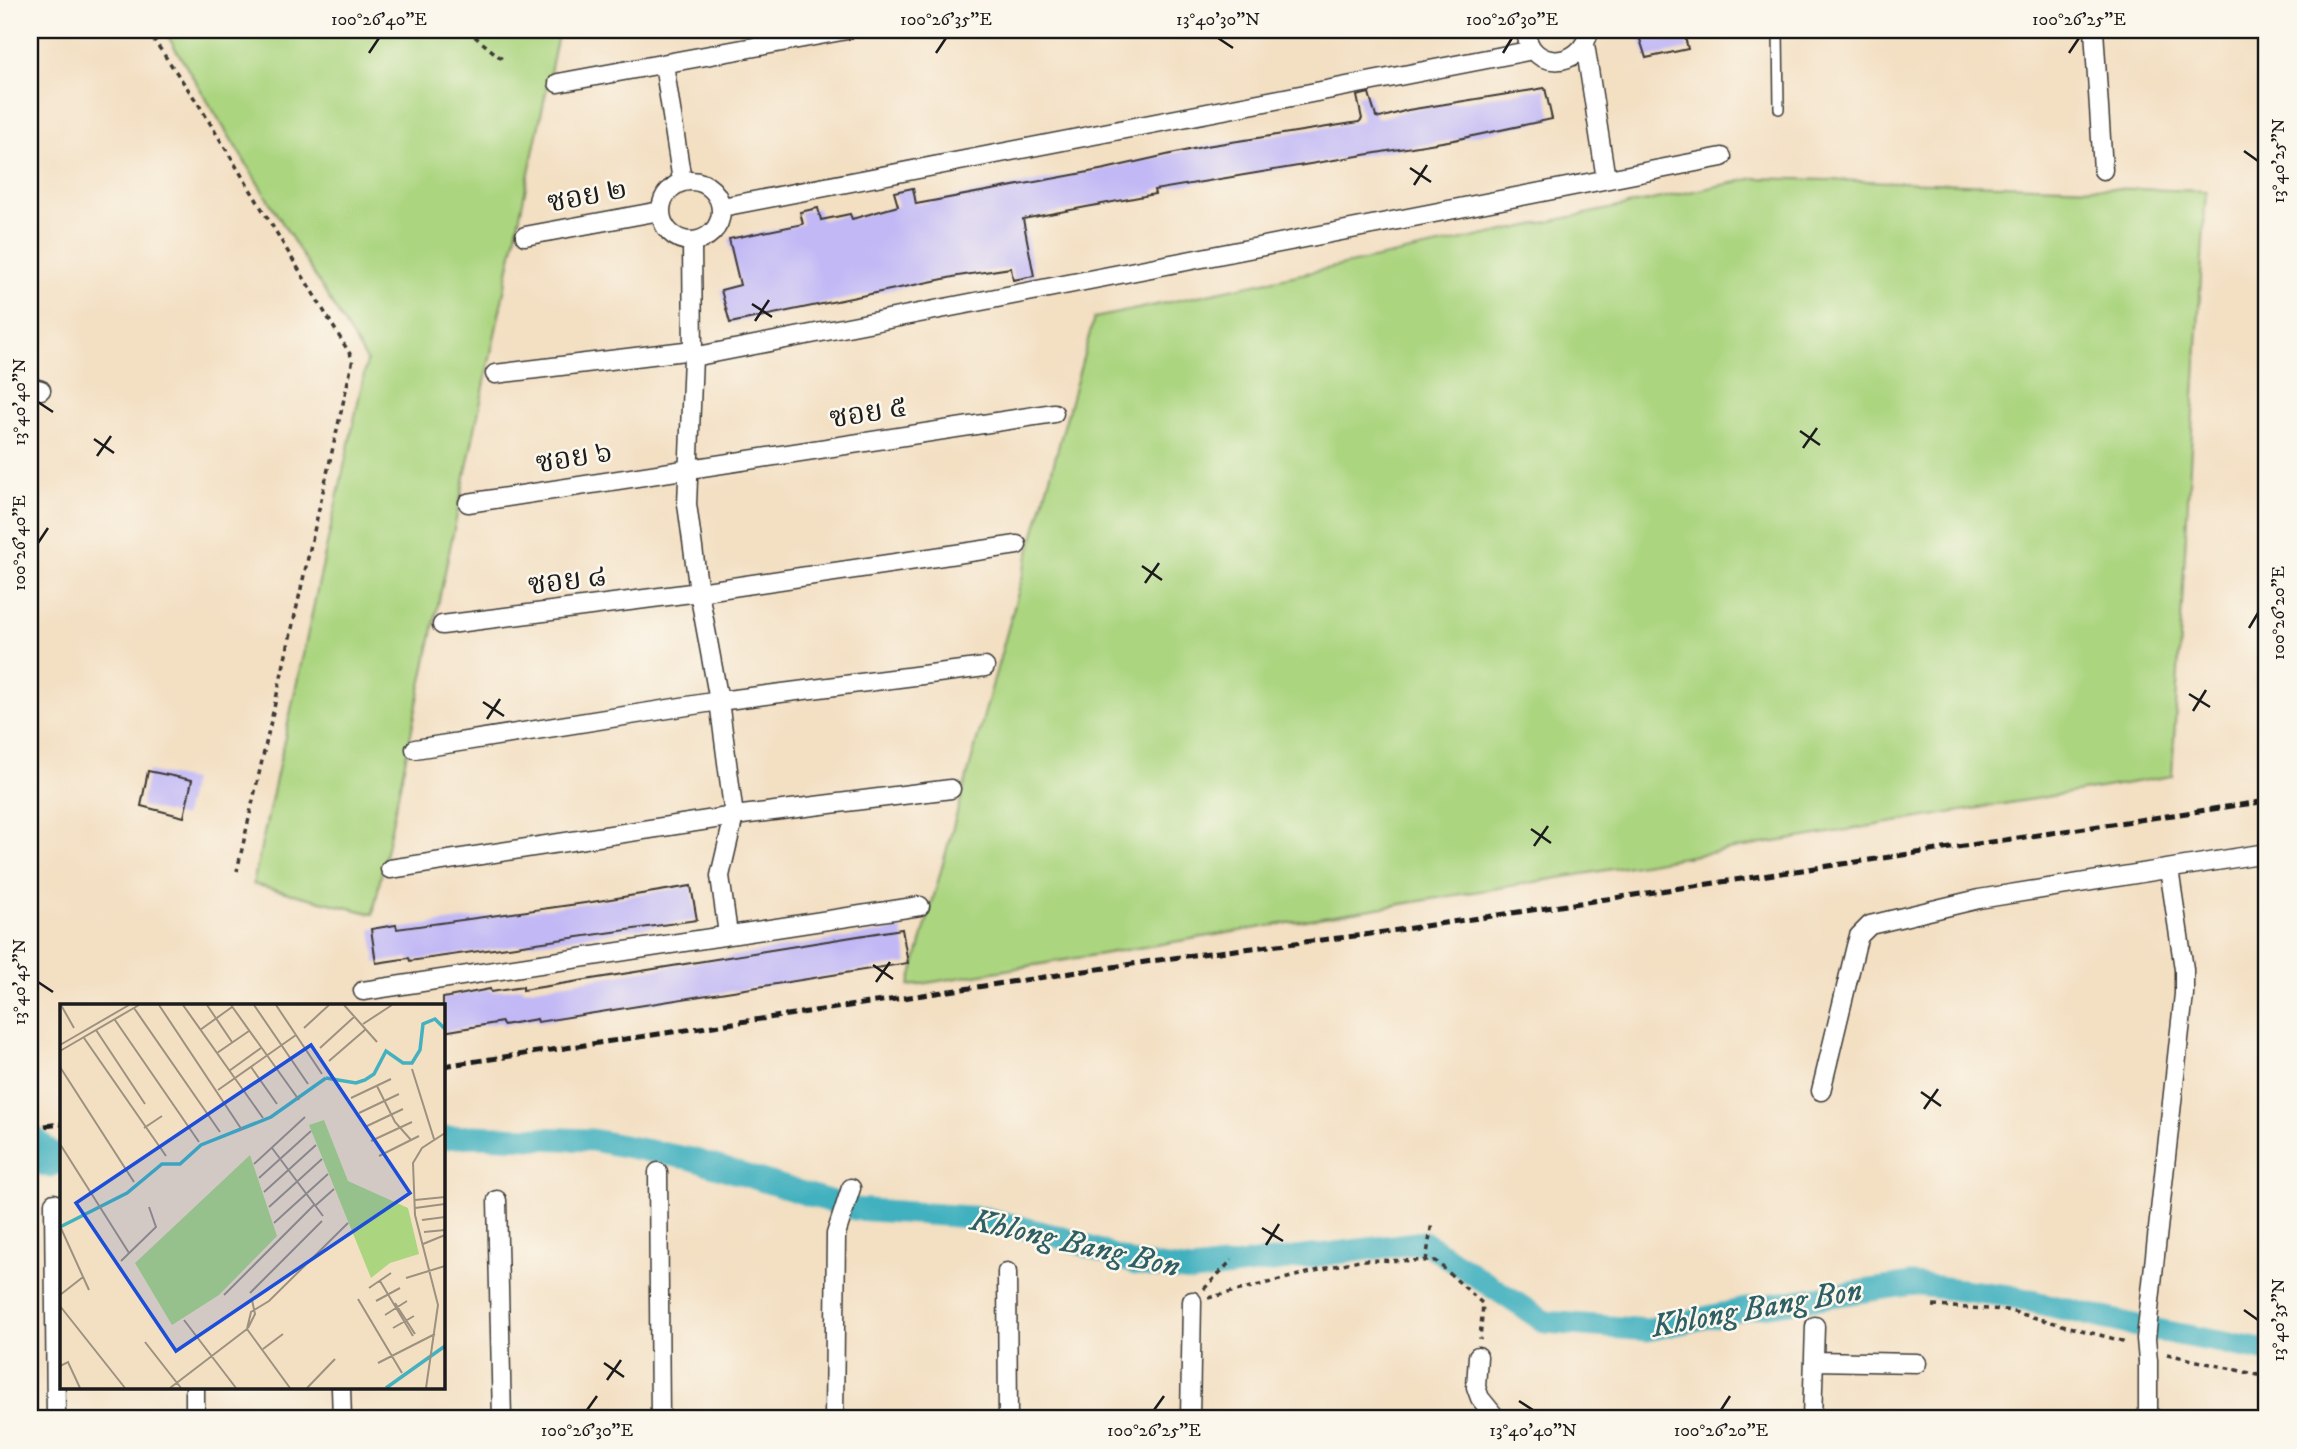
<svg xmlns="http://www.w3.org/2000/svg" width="2297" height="1449" font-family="'IM FELL DW Pica','Noto Serif Thai',serif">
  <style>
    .green { fill: #acd580; stroke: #64784e; stroke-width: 2 }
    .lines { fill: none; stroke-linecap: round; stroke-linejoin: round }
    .canal { stroke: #43b1bf; stroke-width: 23 }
    .river { stroke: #43b1bf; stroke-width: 37 }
    .building { fill: #c1b8f5 }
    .lane-casing { stroke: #3c3935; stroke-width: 12 }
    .street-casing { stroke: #3c3935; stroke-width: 21 }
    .path { stroke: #3c3935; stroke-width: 3.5; stroke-dasharray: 5 5; stroke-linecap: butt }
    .lane { stroke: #fff; stroke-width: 9 }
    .street { stroke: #fff; stroke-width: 18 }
    .rail { stroke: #1c1c1c; stroke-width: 5; stroke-dasharray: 10 5; stroke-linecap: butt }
    .street-bridge-casing { stroke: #3c3935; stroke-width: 21; stroke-linecap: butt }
    .street-bridge { stroke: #fff; stroke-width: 18 }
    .ticks { fill: none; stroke: #1c1c1c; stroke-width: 2.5 }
    .labels { text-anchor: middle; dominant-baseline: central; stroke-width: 5; stroke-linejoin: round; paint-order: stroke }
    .street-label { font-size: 30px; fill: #1c1c1c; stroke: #fbf7ec }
    .water-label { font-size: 32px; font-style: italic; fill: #2e5f65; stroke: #fbf7ec }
    .inset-river { fill: none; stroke: #43b1bf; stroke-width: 3.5 }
    .inset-road { fill: none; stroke: #9d9180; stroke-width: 2 }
    .view { fill: #1d4ed8; fill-opacity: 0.15; stroke: #1d4ed8; stroke-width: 3.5 }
    .inset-edge { fill: none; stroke: #1c1c1c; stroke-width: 3.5 }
    .neatline { fill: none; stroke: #1c1c1c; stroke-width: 2.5 }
    .ticks-label { font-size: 18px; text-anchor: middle; fill: #1c1c1c }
  </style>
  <rect width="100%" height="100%" fill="#fbf7ec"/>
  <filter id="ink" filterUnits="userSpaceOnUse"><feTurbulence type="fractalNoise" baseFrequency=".0143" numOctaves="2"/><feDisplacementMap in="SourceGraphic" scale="14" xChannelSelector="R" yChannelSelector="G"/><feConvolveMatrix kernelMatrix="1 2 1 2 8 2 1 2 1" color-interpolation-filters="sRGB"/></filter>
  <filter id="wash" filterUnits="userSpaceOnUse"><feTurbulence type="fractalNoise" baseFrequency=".00686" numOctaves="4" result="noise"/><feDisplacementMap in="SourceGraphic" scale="28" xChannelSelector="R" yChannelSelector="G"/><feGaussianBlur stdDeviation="1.57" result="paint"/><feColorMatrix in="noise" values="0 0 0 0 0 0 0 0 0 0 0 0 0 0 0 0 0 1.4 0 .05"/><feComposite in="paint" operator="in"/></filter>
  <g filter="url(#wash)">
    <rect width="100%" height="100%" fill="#f3dfc2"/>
    <path class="green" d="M164 30H559L373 914 253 884 367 361Z
      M1755 178 2206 191 2172 776 909 986 1094 318Z"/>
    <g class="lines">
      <path class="canal" d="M443 1138 473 1136 592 1140 692 1159 855 1209 984 1218 1067 1239 1136 1264 1192 1271 1424 1242 1545 1322 1648 1330 1755 1307 1912 1284 2009 1296 2146 1328 2267 1351
        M48 1159 61 1164"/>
      <path class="river" d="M30 1143 48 1159"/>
    </g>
    <g id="blocks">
      <path class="building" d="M1637 30H1661L1663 38 1684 33 1688 49 1646 58Z
        M1545 88 1552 119 1454 140 1154 190 1155 194 1023 219 1034 276 1013 280 1011 268 958 276 730 323 721 290 740 285 729 239 803 224 800 212 818 208 821 220 850 214 852 219 898 206 894 192 913 188 916 204 1105 169 1206 146 1359 122 1362 119 1357 96 1369 93 1376 117 1380 118 1408 110Z
        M148 771 192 780 184 817 141 806Z
        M691 886 697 920 410 961 409 958 376 963 371 929 396 925 397 929 592 902Z
        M902 929 908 963 538 1022 537 1019 503 1025 502 1022 443 1032V998L490 989 491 992 523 987V990Z"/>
    </g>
  </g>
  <g filter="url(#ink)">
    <use href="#blocks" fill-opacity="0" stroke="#3c3935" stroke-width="2"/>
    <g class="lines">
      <g class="lane-casing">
        <path id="lane" d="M1778 30 1779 109"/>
      </g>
      <g class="street-casing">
        <path id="street" d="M1526 30C1527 70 1583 71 1589 30
          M2094 30 2103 170
          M1585 44 1606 179
          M664 64 682 181
          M558 83 847 30
          M661 211a30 30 0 1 1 60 0a30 30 0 1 1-60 0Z
          M722 207 1533 50
          M525 236 660 211
          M692 241 693 357 687 504 699 592 719 701 734 816 720 876 728 934
          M693 357 1722 157
          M495 374 693 350
          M30 387 41 390
          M468 503 1054 413
          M442 625 699 592 1017 545
          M415 749 719 701 985 667
          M390 869 734 816 951 789
          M363 991 920 906
          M1821 1091 1856 946 1859 936 1870 925 1979 899 2260 854
          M658 1172 660 1419
          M497 1200 502 1419
          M54 1203 56 1419
          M1007 1272 1008 1419
          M2150 1301 2184 994V969L2169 869
          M1478 1356 1476 1387 1480 1398 1497 1419
          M1814 1361 1917 1363
          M341 1388 342 1419
          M195 1419V1388
          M834 1419 836 1234 851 1188
          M1190 1419 1192 1301
          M1812 1419 1815 1326
          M2148 1419V1361"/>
      </g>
      <path class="path" d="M147 30 199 105 353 359 237 871
        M467 30 502 59
        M1426 1261 1432 1222
        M1204 1289 1232 1260
        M1208 1298 1359 1260 1436 1261 1483 1304 1480 1339
        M1933 1306 2006 1310 2126 1342
        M2167 1354 2267 1377"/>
      <use href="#lane" class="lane"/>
      <use href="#street" class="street"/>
      <path class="rail" d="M443 1066 1193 955 1364 935 2267 801
        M30 1128 61 1124"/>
      <g class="street-bridge-casing">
        <path id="street-bridge" d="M2148 1361 2146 1339 2150 1301"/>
      </g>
      <use href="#street-bridge" class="street-bridge"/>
    </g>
  </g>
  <path class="ticks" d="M1218 38 1233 48M369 53 379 38M936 53 946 38M1503 53 1512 38M2069 53 2079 38M2244 151 2258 161M1410 168 1431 182M1414 185 1427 165M752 304 772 317M755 321 769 300M38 402 53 412M1800 431 1820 445M94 439 114 453M1803 448 1817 428M97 456 111 436M38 543 48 528M1142 566 1162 580M1145 583 1159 563M2249 628 2258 613M2189 694 2210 707M483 702 504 716M2193 711 2206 690M487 719 500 699M1531 829 1551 843M1534 846 1548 826M873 965 893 979M38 982 53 992M876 982 890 962M1921 1092 1941 1106M1924 1109 1938 1089M1262 1228 1283 1241M1266 1245 1279 1224M2244 1310 2258 1320M604 1363 624 1377M607 1380 621 1360M1519 1401 1533 1410M587 1410 597 1396M1154 1410 1164 1396M1721 1410 1730 1396"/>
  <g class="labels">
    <g class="street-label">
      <text transform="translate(587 196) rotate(-11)">ซอย ๒</text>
      <text transform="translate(868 413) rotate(-9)">ซอย ๕</text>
      <text transform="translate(574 458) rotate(-9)">ซอย ๖</text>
      <text transform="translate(567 581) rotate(-7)">ซอย ๘</text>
    </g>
    <g class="water-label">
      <text transform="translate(1075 1244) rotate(13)">Khlong Bang Bon</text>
      <text transform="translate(1757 1309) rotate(-10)">Khlong Bang Bon</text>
    </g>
  </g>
  <g transform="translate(60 1004)">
    <rect width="385" height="385" fill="#f3dfc2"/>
    <path d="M264 116 288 177 348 204 359 250 330 259 311 274 249 121ZM190 151 217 232 159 291 112 321 75 259Z" fill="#acd580"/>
    <path class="inset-river" d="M266 74 296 79 305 76 314 70 326 47 343 59H352L360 46 363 20 375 15 385 25M0 223 67 189 102 160H120L141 141 211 113 266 74M326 384 385 342"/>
    <path class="inset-road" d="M1 1 14 24M99 1 182 126M123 1 203 114M147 1 172 38M171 1 239 96M194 1 248 80M216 1 262 70M284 1 317 38M74 4 160 128M55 16 139 138M303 20 332 1M244 24 269 1M36 26 85 100M140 26 172 3M24 34 106 152M0 41 69 1M260 44 294 13M0 47 79 1M157 49 189 27M269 57 306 25M0 63 74 178M191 63 217 100M352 65 374 135M169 67 201 44M317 82 335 118 351 136M158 86 236 31M291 94 331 75M299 109 339 90M305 123 343 105M84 124 102 112M311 137 352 118M0 140 69 249M212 144 263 212M319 152 359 132M194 160 245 113M199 174 251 127M204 188 256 141M355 196 385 193M256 201 274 185M209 203 262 155M355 204 385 200M362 216 385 213M214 219 268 170M0 222 29 286M364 228 385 226M363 240 385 231M61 257 96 223 89 203M346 274 385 262M320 277 353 332M309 284 331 269M190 289 262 217M0 291 23 273M164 291 255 200M298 295 342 369M316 297 340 284M335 299 355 330M0 302 65 384M325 311 347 297M124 316 176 384M188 324 195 310 192 296M333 324 354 312M187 325 191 308 209 297 288 219M187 325 230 384M85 338 121 384M203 345 223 330M318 359 375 330M0 362 8 358 20 384M110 384 187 325M247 384 275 355M366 384 378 301 355 211 353 159 362 144 385 129"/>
    <path class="view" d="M251 41 350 189 116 347 16 199Z"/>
    <rect width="385" height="385" class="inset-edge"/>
  </g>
  <rect width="2297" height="1449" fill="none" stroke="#fbf7ec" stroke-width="77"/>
  <rect x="38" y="38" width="2220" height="1372" class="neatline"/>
  <g class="ticks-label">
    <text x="379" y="25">100°26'40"E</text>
    <text x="946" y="25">100°26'35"E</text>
    <text x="1218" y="25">13°40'30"N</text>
    <text x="1512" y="25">100°26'30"E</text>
    <text x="2079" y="25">100°26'25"E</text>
    <text transform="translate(2278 161) rotate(-90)" y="6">13°40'25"N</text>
    <text transform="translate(19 402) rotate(-90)" y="6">13°40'40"N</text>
    <text transform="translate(19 543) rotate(-90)" y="6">100°26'40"E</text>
    <text transform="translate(2278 613) rotate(-90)" y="6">100°26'20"E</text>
    <text transform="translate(19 982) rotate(-90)" y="6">13°40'45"N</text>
    <text transform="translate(2278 1320) rotate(-90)" y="6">13°40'35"N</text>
    <text x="587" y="1436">100°26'30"E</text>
    <text x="1154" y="1436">100°26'25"E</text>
    <text x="1533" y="1436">13°40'40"N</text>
    <text x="1721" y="1436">100°26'20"E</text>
  </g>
</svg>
